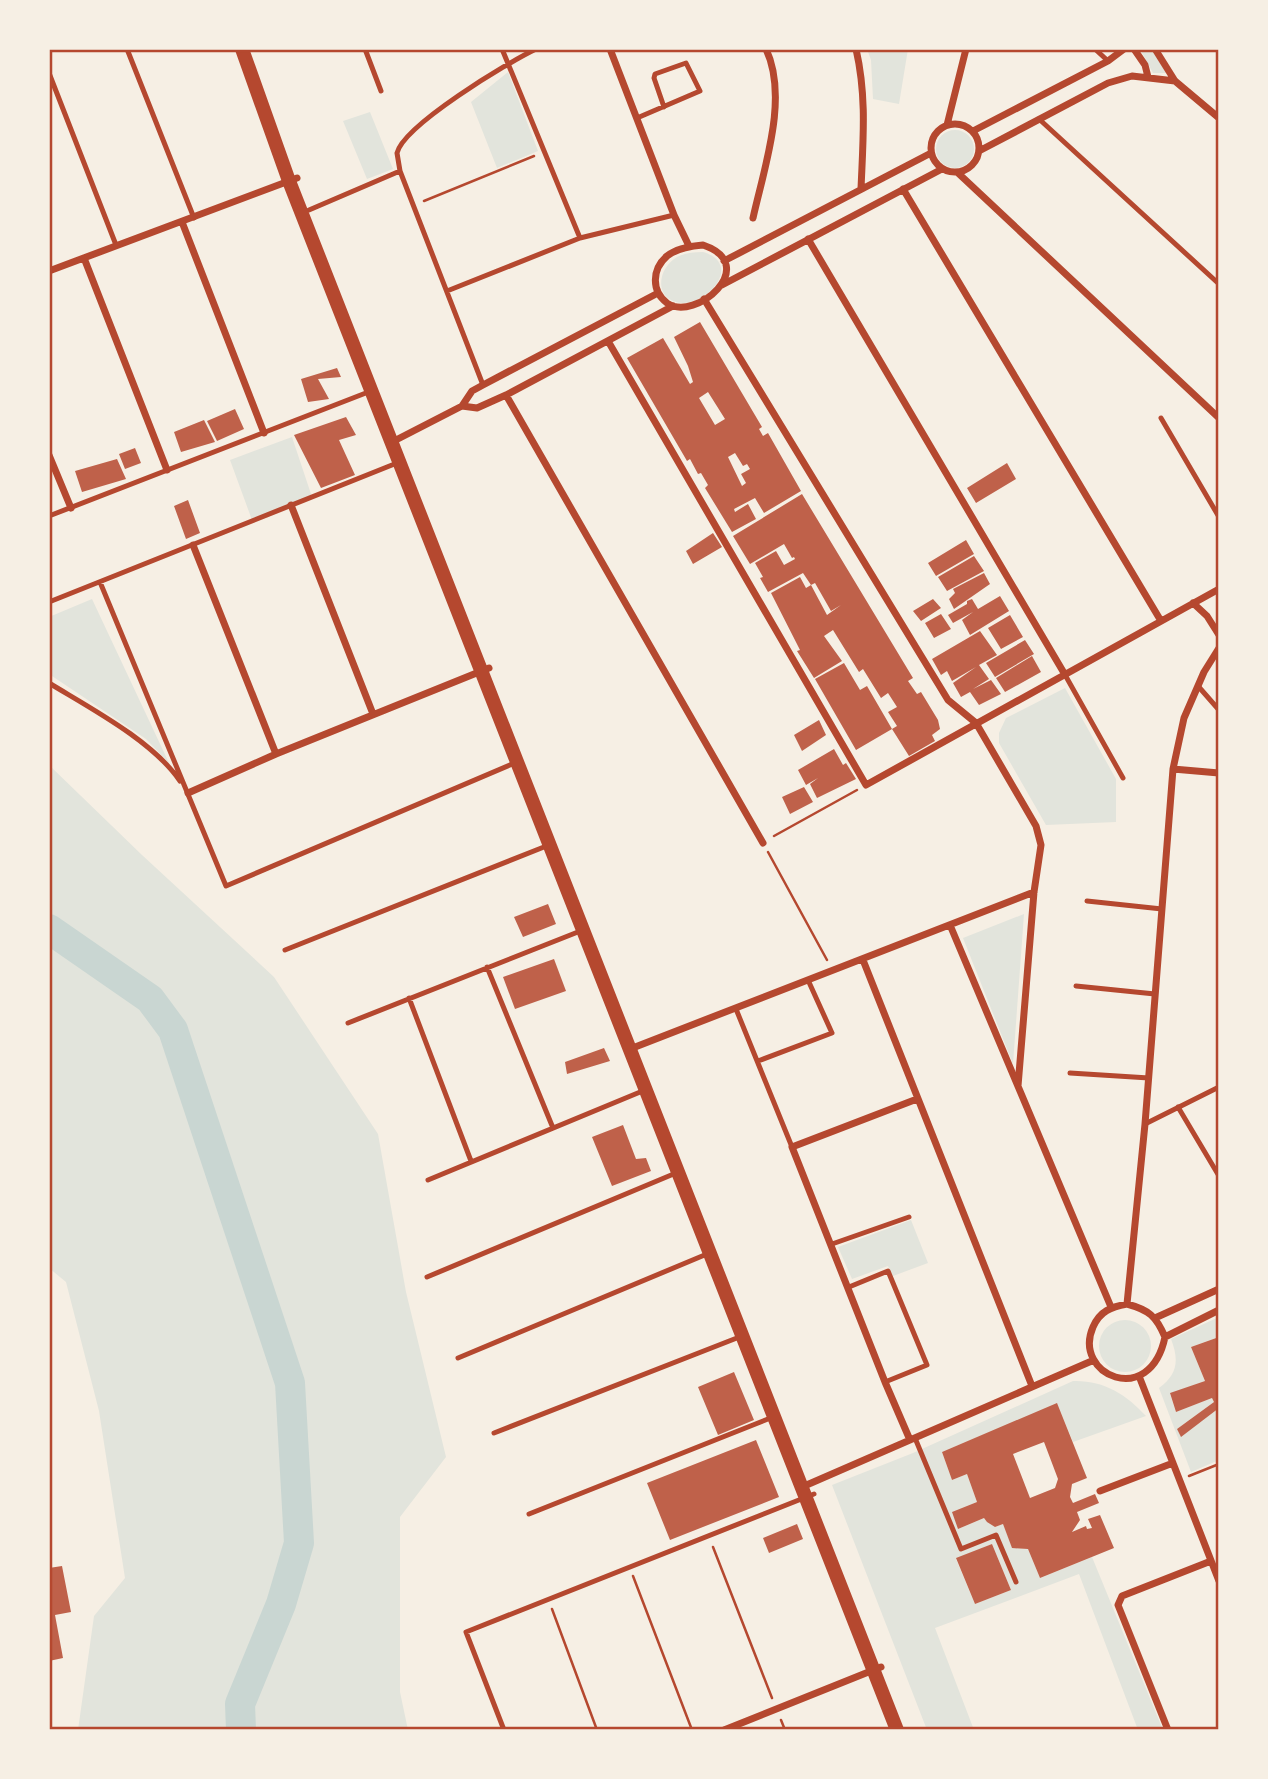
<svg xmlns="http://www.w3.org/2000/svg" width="1268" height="1779" font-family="Quicksand,sans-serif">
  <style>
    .green { fill: #e2e4dc; fill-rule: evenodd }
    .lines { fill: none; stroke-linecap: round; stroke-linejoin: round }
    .river { stroke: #c9d6d2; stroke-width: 30 }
    .building { fill: #bf614a; fill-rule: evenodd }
    .path { stroke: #b5482f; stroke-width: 2.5 }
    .service { stroke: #b5482f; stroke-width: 5 }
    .minor { stroke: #b5482f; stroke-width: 7 }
    .secondary { stroke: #b5482f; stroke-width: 14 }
    .neatline { fill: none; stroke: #b5482f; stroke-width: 2.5 }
  </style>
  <rect width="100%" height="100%" fill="#f6efe4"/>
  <path class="green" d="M867 49H908L899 104 873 99 871 60Z
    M1140 49H1151L1166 73H1153Z
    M508 72 538 151 497 168 471 102Z
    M370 112 393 169 367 179 343 121Z
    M936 149a19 19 0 1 1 38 0a19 19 0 1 1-38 0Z
    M703 252C747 265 701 313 673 301 653 292 661 266 677 257 685 253 694 252 703 252Z
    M292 437 312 497 252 520 230 460Z
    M92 599 169 763 146 739 49 674V617Z
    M1065 688 1116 779V822L1046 825 999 743V733L1006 718Z
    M49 765 142 855 274 977 378 1134 406 1292 446 1457 400 1517V1692L408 1730H78L94 1616 125 1578 99 1411 66 1282 49 1268Z
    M1024 914 1013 1064 963 938Z
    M911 1220 928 1263 893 1276 888 1266 852 1279 838 1247Z
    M1219 1317V1337L1191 1347 1205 1381 1170 1394 1176 1412 1212 1398 1214 1402 1177 1429 1181 1436 1218 1409 1219 1413V1460L1191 1472 1159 1388C1178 1374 1179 1360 1171 1339Z
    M1099 1346a26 26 0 1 1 52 0a26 26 0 1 1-52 0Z
    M1073 1381C1103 1380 1126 1394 1146 1416L1073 1442 1057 1404 942 1452 952 1480 967 1474 977 1502 953 1512 958 1529 984 1518 995 1527 1003 1524 1012 1547 1028 1549 1040 1578 1092 1557 1163 1730H1138L1079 1574 935 1628 974 1730H927L832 1485 913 1453ZM992 1544 1011 1590 975 1604 956 1559Z"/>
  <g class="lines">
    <path class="river" d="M49 929 150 999 173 1030 290 1383 299 1543 281 1604 240 1704 241 1730"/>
  </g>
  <path class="building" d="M700 322 762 427 759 429 763 436 768 433 801 491 764 513 755 498 734 509 735 512 748 504 756 519 732 532 705 488 708 485 701 473 698 474 690 459 687 461 627 358 663 338 690 384 693 382 688 366 674 337ZM708 392 725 419 715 425 699 398ZM735 453 743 466 747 464 750 469 741 474 746 483 742 486 728 457Z
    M337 368 341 377 318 379 329 399 308 402 301 379Z
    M235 409 244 429 217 441 207 421Z
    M346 417 356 435 339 440 355 475 321 488 294 435Z
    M204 420 215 442 181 452 174 432Z
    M135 448 141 463 125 469 119 454Z
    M117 459 126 479 82 492 75 471Z
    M1007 463 1016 479 976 503 967 488Z
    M802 494 913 678 908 681 917 694 921 692 938 720 940 729 932 735 935 741 909 756 892 729 897 726 888 712 897 707 888 693 881 698 863 669 859 672 833 630 824 636 842 661 814 678 797 651 800 650 771 593 800 577 806 588 811 585 827 615 841 605 831 611 815 583 811 585 803 573 768 592 760 578 763 577 755 563 776 551 784 565 795 559 794 557 792 558 784 544 750 564 733 536Z
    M188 500 200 533 186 539 174 506Z
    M713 533 722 547 693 564 686 551Z
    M966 540 974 554 936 576 928 563Z
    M974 556 984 571 947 591 938 577Z
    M984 573 990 584 954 609 949 599 955 593 953 589Z
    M1000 596 1009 611 970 635 962 620 973 612 953 623 948 615 967 604V601L972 599 978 609Z
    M933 599 941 608 921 621 913 611Z
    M941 614 951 629 934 638 925 623Z
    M1010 615 1023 637 1001 649 988 628Z
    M980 631 997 655 979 665 989 679 973 689 991 680 1001 694 979 705 970 692 961 697 953 683 976 667 952 681 947 671 941 675 932 659Z
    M1025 640 1034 654 995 677 986 663Z
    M1032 656 1041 672 1005 692 996 678Z
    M844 663 860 690 867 686 892 729 856 750 815 679Z
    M819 720 826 735 802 751 794 735Z
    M834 749 843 765 846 763 856 779 817 798 810 784 818 778 806 785 798 770Z
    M804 787 813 802 790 814 782 797Z
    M548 904 556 924 523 937 514 917Z
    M554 959 566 991 515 1009 503 977Z
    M604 1048 610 1061 567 1074 565 1062Z
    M623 1125 636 1159 646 1158 651 1171 612 1186 592 1137Z
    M1219 1337V1408L1181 1437 1177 1429 1214 1402 1212 1398 1176 1412 1170 1393 1205 1381 1191 1347Z
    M734 1372 754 1420 718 1435 698 1387Z
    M1057 1403 1087 1478 1072 1484 1070 1497 1073 1503 1095 1494 1099 1503 1077 1512 1080 1520 1072 1532 1086 1526 1087 1529 1092 1528 1088 1519 1100 1515 1114 1548 1040 1578 1028 1549 1012 1548 1003 1524 995 1527 987 1522 984 1518 958 1529 952 1512 977 1502 967 1474 952 1480 942 1452ZM1044 1442 1058 1479 1055 1488 1030 1498 1013 1454Z
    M756 1440 779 1497 670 1540 647 1483Z
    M797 1524 803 1539 769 1553 763 1538Z
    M992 1544 1011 1590 975 1604 956 1558Z
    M62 1566 71 1612 55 1615 63 1658 49 1661V1568Z"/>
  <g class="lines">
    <path class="path" d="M424 201 534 156
      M774 836 857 790
      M768 852 827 960
      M1189 1476 1219 1464
      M713 1547 772 1698
      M633 1576 692 1730
      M552 1609 597 1730
      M781 1720 785 1730"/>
    <path class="service" d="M127 49 194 218
      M365 49 381 91
      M502 49 580 238
      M1095 49 1108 61
      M49 73 116 245
      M637 118 700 91 686 63 655 74 654 78 664 107
      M1039 119 1219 284
      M309 210 400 171
      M447 291 580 238 674 215
      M483 385 400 171 397 153C404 125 507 63 536 49
      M1161 418 1219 517
      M49 516 371 391
      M100 582 226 886 517 762
      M49 602 397 463
      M1064 673 1123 778
      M49 683C90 708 153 741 180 781
      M1198 686 1219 710
      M1087 901 1162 909
      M285 950 549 845
      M487 967 553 1128
      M1076 986 1155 994
      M409 998 471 1161
      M736 1009 792 1147
      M348 1023 583 930
      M758 1061 832 1033 808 980
      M1070 1073 1149 1078
      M1178 1107 1219 1176
      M1145 1124 1219 1087
      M428 1180 645 1090
      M832 1244 909 1217
      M427 1277 676 1173
      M849 1287 888 1271 927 1365 885 1382
      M458 1358 707 1254
      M494 1433 742 1336
      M915 1438 961 1549 996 1535 1016 1582
      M529 1514 773 1417
      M504 1730 466 1632 814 1494"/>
    <path class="minor" d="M610 49 674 215 689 246
      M856 49C867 97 863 140 861 189
      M1134 49 1145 65 1148 77
      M1155 49 1175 81 1219 118
      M931 148a24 24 0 1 1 48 0a24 24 0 1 1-48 0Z
      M947 125 966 49
      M973 131 1108 61 1124 49
      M979 151 1108 83 1132 76 1175 81
      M958 173 1219 418
      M903 189 1161 621
      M753 218C764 168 789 98 766 49
      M182 222 264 433
      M808 239 1064 673
      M703 245C762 265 695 323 667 303 651 291 652 269 667 256 677 248 691 246 703 245Z
      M84 258 167 470
      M724 261 931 153
      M49 271 297 178
      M722 285 942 169
      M704 299 948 700 976 723 1036 826 1041 845 1034 892 1018 1086
      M608 341 866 785 1219 589
      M506 395 763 843
      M462 406 477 408 506 395 673 306
      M392 442 462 406 472 391 483 385 658 293
      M49 455 71 508
      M291 505 373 714
      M193 545 276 754
      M1193 603 1207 616 1219 635
      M1173 769 1219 773
      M188 793 276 754 489 668
      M950 925 1111 1307
      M863 960 1032 1386
      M630 1049 1034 892
      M1127 1304 1145 1124 1173 769 1184 718 1204 672 1219 648
      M1127 1304C1149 1310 1156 1316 1165 1337 1150 1409 1072 1375 1093 1327 1100 1311 1111 1307 1127 1304Z
      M1155 1318 1219 1289
      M1165 1337 1219 1310
      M1139 1376 1219 1581
      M910 1440 885 1382 792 1147 917 1099
      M802 1487 1094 1360
      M1100 1491 1173 1463
      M724 1730 881 1667
      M1168 1730 1118 1605 1122 1596 1211 1561"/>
    <path class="secondary" d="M242 49 289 181 897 1730"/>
  </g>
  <rect width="1268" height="1779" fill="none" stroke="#f6efe4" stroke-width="102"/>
  <rect x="51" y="51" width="1166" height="1677" class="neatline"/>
</svg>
